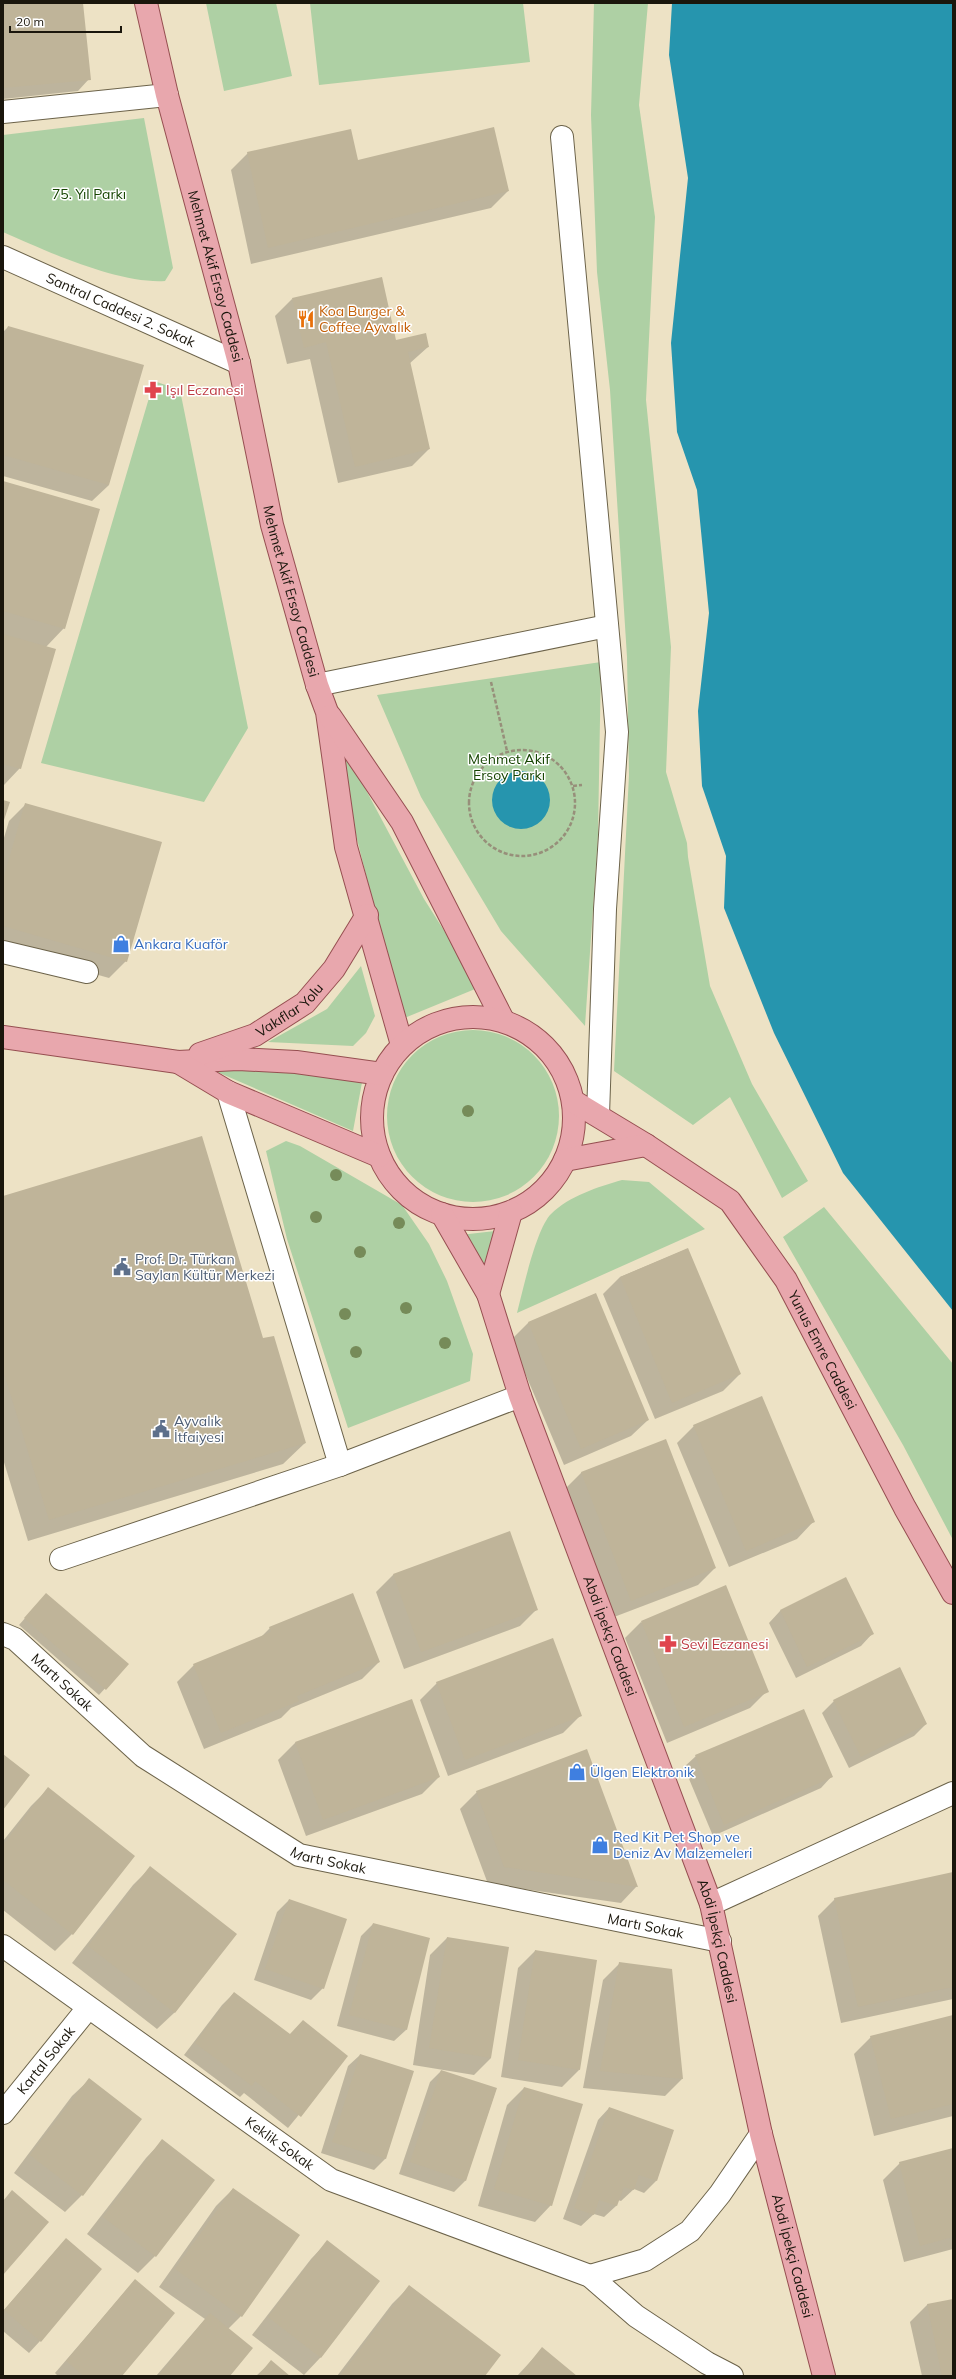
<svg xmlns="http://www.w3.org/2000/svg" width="956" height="2379" font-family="Mulish,sans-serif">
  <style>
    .green { fill: #aed0a4 }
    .water { fill: #2695ae }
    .shadow { fill: #0003 }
    .building { fill: #bfb499 }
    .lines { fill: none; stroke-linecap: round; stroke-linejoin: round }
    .minor-casing { stroke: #6c634a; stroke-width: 24 }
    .major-casing { stroke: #964f51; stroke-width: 24 }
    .path { stroke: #978f7a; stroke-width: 2.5; stroke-dasharray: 4 2; stroke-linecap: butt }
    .minor { stroke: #fff; stroke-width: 22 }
    .major { stroke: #e8a7ad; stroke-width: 22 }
    .tree { fill: #768b59 }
    .labels { text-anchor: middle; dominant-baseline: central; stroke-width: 3; stroke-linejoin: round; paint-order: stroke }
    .park-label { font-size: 14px; fill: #154401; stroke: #fff }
    .street-label { font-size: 14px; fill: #1a160c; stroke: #fff }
    .food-label { font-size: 14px; fill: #c56008; stroke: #fff; text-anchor: start }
    .health-label { font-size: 14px; fill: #be3a42; stroke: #fff; text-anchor: start }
    .shop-label { font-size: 14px; fill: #366cbe; stroke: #fff; text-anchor: start }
    .service-label { font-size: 14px; fill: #4e5e75; stroke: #fff; text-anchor: start }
  </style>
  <rect width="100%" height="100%" fill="#ede2c5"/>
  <path class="green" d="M206 3H276L292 76 224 91Z
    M310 3H523L530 62 319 85Z
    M594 3H648L639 105 655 217 646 400 671 647 666 772 687 843 688 857 710 986 752 1084 808 1181 782 1198 730 1097 693 1125 614 1071 629 775 627 657 610 390 597 272 591 115Z
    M144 118 173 268 165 281C118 284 46 251 3 232V135Z
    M154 381 180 390 248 728 204 802 41 763Z
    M601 662 598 834 585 1026 501 931 421 797 377 695Z
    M341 743 424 899 480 987 402 1019 353 823Z
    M361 966 375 1016 366 1033 353 1046 268 1042 327 1009Z
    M387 1116a86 86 0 1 1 172 0a86 86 0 1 1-172 0Z
    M208 1068 363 1077 353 1131Z
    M286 1141 300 1146 402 1205 429 1244 447 1281 473 1354 470 1381 348 1428 287 1239 266 1151Z
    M622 1180 649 1182 705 1229 517 1313C523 1290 536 1229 551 1214 569 1196 598 1187 622 1180Z
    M824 1207 953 1364V1540L903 1445 783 1237Z
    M495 1231 487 1281 460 1235Z"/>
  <path class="water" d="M672 3H953V1311L843 1173 774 1033 724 908 726 856 702 786 698 711 709 613 697 490 677 432 671 343 688 178 669 55Z
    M492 800a29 29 0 1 1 58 0a29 29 0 1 1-58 0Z"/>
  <path class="shadow" d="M3 3H82L89 79 78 91 3 99Z
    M248 153 357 162 508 191 491 208 251 264 231 170Z
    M292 299 395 341 428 347 409 364 429 449 412 466 338 483 310 359 287 364 275 316Z
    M8 327 109 485 92 501 3 476V332Z
    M3 482 64 628 46 647 20 768 4 785Z
    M26 804 126 961 109 978 3 948V841L9 821Z
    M3 1197 263 1340 305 1443 283 1464 28 1541 3 1459Z
    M687 1249 740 1374 723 1391 655 1419 603 1294 620 1277Z
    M595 1294 648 1420 631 1436 564 1465 511 1340 528 1323Z
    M694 1426 813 1522 797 1539 729 1567 677 1443Z
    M582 1472 715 1568 698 1585 614 1617 565 1489Z
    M509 1533 537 1609 520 1626 404 1669 376 1592 393 1575Z
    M846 1579 872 1634 861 1646 796 1678 769 1623 780 1611Z
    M41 1600 127 1664 99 1695 19 1625Z
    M641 1622 767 1691 750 1708 667 1743 625 1638Z
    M270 1628 379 1662 362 1679 291 1708 281 1718 204 1749 177 1682 194 1665 260 1638Z
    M437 1683 580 1716 563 1733 448 1776 420 1700Z
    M411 1700 439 1777 422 1794 306 1836 278 1760 295 1743Z
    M834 1701 926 1724 914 1736 849 1768 822 1713Z
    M696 1756 832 1776 821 1788 713 1836 684 1767Z
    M48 1789 72 1934 55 1951 3 1910V1841L31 1806Z
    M477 1792 637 1886 621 1903 488 1884 460 1809Z
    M150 1868 236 1934 174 2013 157 2029 72 1963 133 1885Z
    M953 1873V1999L841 2023 818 1916 835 1899Z
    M289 1900 323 1988 311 2000 254 1980 277 1912Z
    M373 1924 406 2030 394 2041 337 2026 361 1936Z
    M447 1938 491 2058 474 2075 413 2065 430 1955Z
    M535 1951 579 2070 562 2087 501 2077 518 1968Z
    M620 1963 682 2079 665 2096 583 2088 603 1980Z
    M234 1993 290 2035 347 2056 288 2128 244 2093 240 2097 184 2055 222 2005Z
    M953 2016V2116L874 2136 854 2054 871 2037Z
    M360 2055 386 2158 374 2170 321 2153 348 2066Z
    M441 2071 496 2089 465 2181 454 2192 399 2174 430 2082Z
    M89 2080 140 2119 82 2195 65 2212 14 2173 72 2096Z
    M524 2088 551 2205 535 2222 478 2206 507 2105Z
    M609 2108 673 2131 656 2181 644 2193 634 2189 621 2201 618 2200 616 2206 604 2217 594 2214 581 2226 563 2219 598 2120Z
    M162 2141 155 2256 138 2273 87 2234 146 2158Z
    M953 2149V2249L904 2262 883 2180 900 2163Z
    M233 2189 241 2316 228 2329V2376H156L205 2319 159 2287 216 2206Z
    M66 2239 40 2341 29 2353 3 2331V2311Z
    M327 2242 379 2281 320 2358 304 2375 252 2335 311 2259Z
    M135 2280 121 2376H58L55 2373Z
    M409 2287 484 2376H337L392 2304Z
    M953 2300V2376H922L910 2322 927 2305Z
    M542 2349 576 2376H517Z
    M271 2362 288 2376H256Z"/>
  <path class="building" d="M3 3H83L91 80 3 88Z
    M494 127 509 191 268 248 247 152 351 129 358 160Z
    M382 277 396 340 426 333 429 347 408 352 430 449 355 467 326 342 304 348 292 298Z
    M8 326 144 365 109 485 3 455V343Z
    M3 481 100 509 65 629 3 611Z
    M3 634 56 649 21 769 3 764Z
    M3 800 10 802 3 823Z
    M25 803 162 842 127 962 3 926V880Z
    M202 1136 263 1338 274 1336 306 1443 49 1520 3 1370V1196Z
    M688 1248 741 1374 672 1403 620 1277Z
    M596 1293 649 1420 581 1449 528 1322Z
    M762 1396 815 1522 746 1551 693 1425Z
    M666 1439 716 1568 631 1601 581 1472Z
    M510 1531 538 1610 421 1652 393 1574Z
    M846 1577 874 1634 807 1667 780 1610Z
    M726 1585 769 1692 684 1727 641 1621Z
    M46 1593 129 1664 106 1690 24 1618Z
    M353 1593 380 1662 297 1696 299 1701 221 1733 193 1664 271 1632 269 1627Z
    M553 1638 582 1716 465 1760 436 1682Z
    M900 1667 927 1724 861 1757 833 1700Z
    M412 1699 440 1777 323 1820 295 1742Z
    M804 1709 833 1777 724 1825 695 1755Z
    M587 1749 638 1887 504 1867 476 1791Z
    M3 1754 30 1775 3 1810Z
    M48 1787 135 1856 73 1935 3 1880V1845Z
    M150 1866 237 1934 175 2013 88 1946Z
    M953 1872V1987L858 2007 834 1898Z
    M289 1899 347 1919 324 1989 265 1969Z
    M373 1923 430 1938 407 2030 349 2015Z
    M447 1937 509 1947 491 2058 429 2048Z
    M535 1950 597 1960 580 2070 518 2060Z
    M619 1962 672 1969 683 2079 600 2071Z
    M234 1992 290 2034 303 2020 348 2056 301 2117 255 2081 252 2086 195 2043Z
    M953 2015V2104L891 2119 870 2036Z
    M360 2054 414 2071 386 2159 332 2142Z
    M441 2070 497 2088 466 2181 410 2162Z
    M89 2078 142 2119 83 2196 30 2155Z
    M524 2087 583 2104 552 2206 494 2189Z
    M609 2107 674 2130 657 2181 639 2175 634 2190 624 2187 617 2206 599 2200 594 2215 574 2208Z
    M162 2139 215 2180 156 2257 103 2217Z
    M953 2148V2237L920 2246 899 2162Z
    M233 2188 300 2235 242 2317 175 2269Z
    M12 2190 49 2222 3 2275V2201Z
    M66 2238 102 2269 41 2342 4 2310Z
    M327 2240 380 2281 321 2358 268 2317Z
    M135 2279 175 2313 122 2376H84L66 2361Z
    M409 2285 501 2355 485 2376H340Z
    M953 2299V2376H942L927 2304Z
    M210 2313 253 2348 230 2376H158Z
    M542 2347 577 2376H519Z
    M271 2360 290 2376H258Z"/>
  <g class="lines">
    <g class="minor-casing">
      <g id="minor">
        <path d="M3 112 167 95"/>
        <path d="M562 137 617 732 605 909 598 1115"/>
        <path id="s1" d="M3 257 239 363"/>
        <path d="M317 685 607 626"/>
        <path d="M3 952 87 972"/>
        <path d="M228 1092 340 1465 520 1396"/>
        <path d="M61 1559 340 1465"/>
        <path id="s2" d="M3 1634 15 1639 143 1756 299 1855 720 1941"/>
        <path d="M711 1904 953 1793"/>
        <path id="s3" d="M3 1946 331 2180 590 2276 636 2316 707 2363 732 2376"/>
        <path id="s4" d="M3 2113 88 2008"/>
        <path d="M590 2276 645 2260 690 2231 720 2194 761 2134"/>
      </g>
    </g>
    <g class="major-casing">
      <g id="major">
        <path id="s5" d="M146 3 167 95 239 363 272 525 317 685 327 712 346 847 402 1045"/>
        <path d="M330 716 402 822 503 1020"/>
        <circle cx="473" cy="1118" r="101"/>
        <path d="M3 1037 178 1062 238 1059 296 1062 382 1074"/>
        <path id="s6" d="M200 1054 255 1035 305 1003 334 969 367 915"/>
        <path d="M178 1062 228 1092 379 1156"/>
        <path id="s7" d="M573 1101 646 1145 730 1201 786 1280 905 1508 953 1593"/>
        <path d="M565 1160 646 1145"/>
        <path d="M442 1214 488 1294 511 1212"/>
        <path id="s8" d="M488 1294 520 1396 711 1904 761 2134 824 2376"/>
      </g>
    </g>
    <path class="path" d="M491 682 507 751
      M469 803a53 53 0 1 1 106 0a53 53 0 1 1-106 0Z
      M573 786 582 785"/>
    <use href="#minor" class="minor"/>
    <use href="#major" class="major"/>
  </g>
  <g class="tree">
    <circle cx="468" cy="1111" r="6"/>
    <circle cx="336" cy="1175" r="6"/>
    <circle cx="316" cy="1217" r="6"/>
    <circle cx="399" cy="1223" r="6"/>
    <circle cx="360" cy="1252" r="6"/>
    <circle cx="406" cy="1308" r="6"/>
    <circle cx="345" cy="1314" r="6"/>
    <circle cx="445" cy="1343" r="6"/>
    <circle cx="356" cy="1352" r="6"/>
  </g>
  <defs>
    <g id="restaurant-bare" transform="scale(1.38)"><path d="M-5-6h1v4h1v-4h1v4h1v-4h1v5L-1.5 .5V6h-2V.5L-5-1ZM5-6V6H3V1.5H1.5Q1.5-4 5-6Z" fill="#e8710a" stroke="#fff" stroke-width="2.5" paint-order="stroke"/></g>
    <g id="pharmacy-bare" transform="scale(1.38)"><path d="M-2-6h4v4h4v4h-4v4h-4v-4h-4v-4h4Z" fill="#e0444e" stroke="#fff" stroke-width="2.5" paint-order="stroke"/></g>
    <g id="shop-bare" transform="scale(1.38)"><path d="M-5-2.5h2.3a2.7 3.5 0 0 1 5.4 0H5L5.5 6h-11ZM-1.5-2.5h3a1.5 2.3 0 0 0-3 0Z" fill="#3f7fe0" stroke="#fff" stroke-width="2.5" paint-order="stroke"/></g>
    <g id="civic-bare" transform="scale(1.38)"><path d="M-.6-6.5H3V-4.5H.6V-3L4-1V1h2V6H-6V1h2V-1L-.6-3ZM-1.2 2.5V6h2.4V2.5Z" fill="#5c6f8a" stroke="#fff" stroke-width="2.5" paint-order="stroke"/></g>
  </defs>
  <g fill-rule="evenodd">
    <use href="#restaurant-bare" x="306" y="319"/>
    <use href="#pharmacy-bare" x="153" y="390"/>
    <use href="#shop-bare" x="121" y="944"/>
    <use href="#civic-bare" x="122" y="1267"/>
    <use href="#civic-bare" x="161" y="1429"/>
    <use href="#pharmacy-bare" x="668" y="1644"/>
    <use href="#shop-bare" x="577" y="1772"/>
    <use href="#shop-bare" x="600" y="1845"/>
  </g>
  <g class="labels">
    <g class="park-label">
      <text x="89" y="194">75. Yıl Parkı</text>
      <text x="509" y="759">Mehmet Akif<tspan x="509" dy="16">Ersoy Parkı</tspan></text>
    </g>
    <g class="street-label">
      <text stroke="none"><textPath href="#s5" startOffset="282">Mehmet Akif Ersoy Caddesi</textPath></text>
      <text stroke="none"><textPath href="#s1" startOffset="129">Santral Caddesi 2. Sokak</textPath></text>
      <text stroke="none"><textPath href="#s5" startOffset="606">Mehmet Akif Ersoy Caddesi</textPath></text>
      <text stroke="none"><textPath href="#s6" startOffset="101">Vakıflar Yolu</textPath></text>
      <text stroke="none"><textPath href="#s7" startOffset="362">Yunus Emre Caddesi</textPath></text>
      <text stroke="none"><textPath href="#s8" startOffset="363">Abdi İpekçi Caddesi</textPath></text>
      <text stroke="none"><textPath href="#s2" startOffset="77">Martı Sokak</textPath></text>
      <text stroke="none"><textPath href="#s2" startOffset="401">Martı Sokak</textPath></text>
      <text stroke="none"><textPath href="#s2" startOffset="725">Martı Sokak</textPath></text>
      <text stroke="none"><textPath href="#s8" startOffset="687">Abdi İpekçi Caddesi</textPath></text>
      <text stroke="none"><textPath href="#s4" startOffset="68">Kartal Sokak</textPath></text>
      <text stroke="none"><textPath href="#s3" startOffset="340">Keklik Sokak</textPath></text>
      <text stroke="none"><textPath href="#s8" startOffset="1011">Abdi İpekçi Caddesi</textPath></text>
    </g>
    <g class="food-label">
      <text x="319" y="311">Koa Burger &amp;<tspan x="319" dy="16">Coffee Ayvalık</tspan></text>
    </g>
    <g class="health-label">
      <text x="166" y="390">Işıl Eczanesi</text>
      <text x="681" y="1644">Sevi Eczanesi</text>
    </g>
    <g class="shop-label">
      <text x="134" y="944">Ankara Kuaför</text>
      <text x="590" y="1772">Ülgen Elektronik</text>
      <text x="613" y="1837">Red Kit Pet Shop ve<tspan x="613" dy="16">Deniz Av Malzemeleri</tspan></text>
    </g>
    <g class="service-label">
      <text x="135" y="1259">Prof. Dr. Türkan<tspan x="135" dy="16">Saylan Kültür Merkezi</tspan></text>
      <text x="174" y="1421">Ayvalık<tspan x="174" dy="16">İtfaiyesi</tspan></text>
    </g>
  </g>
  <rect width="956" height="2379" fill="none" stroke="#1a160c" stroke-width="8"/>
  <path d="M10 26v6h111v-6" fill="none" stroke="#1a160c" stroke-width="2"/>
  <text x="16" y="26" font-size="12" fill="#1a160c" stroke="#ffffff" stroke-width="3" paint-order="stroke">20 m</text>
</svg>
